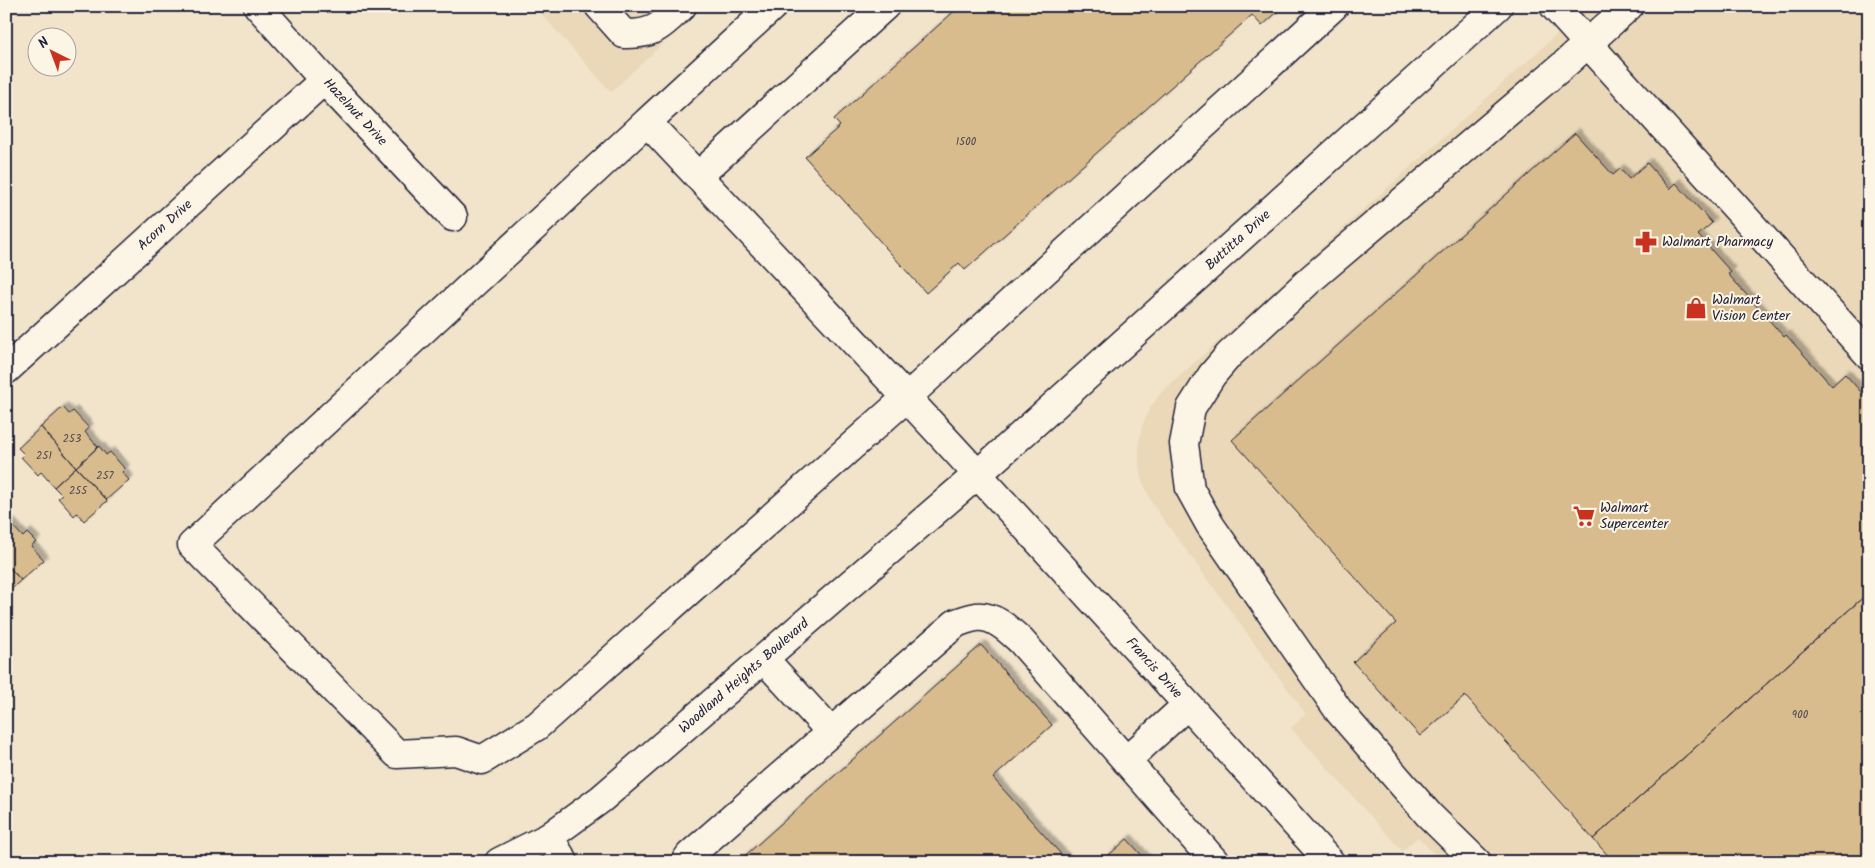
<svg xmlns="http://www.w3.org/2000/svg" width="1875" height="868" font-family="Kalam,sans-serif">
  <style>
    .built { fill: #ead8b8 }
    .building { fill: #d8bc8d; stroke: #22223b; filter: url(#shadow) }
    .lines { fill: none; stroke-linecap: round; stroke-linejoin: round }
    .minor-casing { stroke: #22223b; stroke-width: 31 }
    .minor { stroke: #fcf5e5; stroke-width: 28 }
    .labels { text-anchor: middle; dominant-baseline: central; stroke-width: 4; stroke-linejoin: round; paint-order: stroke }
    .number-label { font-size: 11px; fill: #504850 }
    .street-label { font-size: 14px; fill: #22223b; stroke: #fcf5e5 }
    .poi-label { font-size: 14px; fill: #22223b; stroke: #fcf5e5; text-anchor: start }
  </style>
  <defs>
    <filter id="shadow"><feDropShadow dx="4.5" dy="-4.5" stdDeviation="1" flood-color="#0004"/></filter>
  </defs>
  <rect width="100%" height="100%" fill="#f1e4cb"/>
  <filter id="ink" filterUnits="userSpaceOnUse"><feTurbulence type="fractalNoise" baseFrequency=".02" numOctaves="2"/><feDisplacementMap in="SourceGraphic" scale="10" xChannelSelector="R" yChannelSelector="G"/><feConvolveMatrix kernelMatrix="1 2 1 2 8 2 1 2 1" color-interpolation-filters="sRGB"/></filter>
  <g filter="url(#ink)">
    <path class="built" d="M534 6H703L611 92Z
      M1588 6H1869V862H1442L1418 837 1402 851 1291 728 1306 714 1153 505 1141 478 1139 463V444L1142 426 1150 408 1161 393Z"/>
    <path class="building" d="M960 6H1284L1262 26 1252 15 965 270 959 263 926 293 805 157 840 126 834 119Z
      M1575 133 1613 175 1620 169 1629 179 1647 163 1670 189 1676 183 1712 223 1698 235 1731 272 1728 274 1784 337 1786 335 1832 386 1845 374 1869 401V592L1593 839 1465 696 1420 736 1353 662 1396 623 1232 440Z
      M63 407 69 414 73 411 89 428 85 432 98 447 76 467 41 427Z
      M41 427 76 467 54 487 41 472 38 475 21 457 24 454 18 448Z
      M99 446 106 455 110 452 125 469 122 472 129 480 106 500 76 467Z
      M76 467 107 501 84 521 77 513 74 516 58 498 62 495 54 487Z
      M10 523 23 537 27 533 36 542 31 546 44 560 21 580 6 564V527Z
      M6 564 21 580 6 594Z
      M1869 592V862H1614L1593 839Z
      M981 645 1052 725 993 778 1068 862H738Z
      M1127 839 1148 862H1101Z"/>
    <g class="lines">
      <g class="minor-casing">
        <path id="minor" d="M258 6 324 80 453 217
          M599 6 624 34C654 35 661 26 682 6
          M1554 6 1869 355
          M647 122 773 6
          M698 176 885 6
          M6 370 324 80
          M764 659 831 732
          M1126 761 1187 705
          M549 837 564 862
          M499 862 549 837 601 799 978 474 1498 6
          M685 862 690 855 956 623C962 621 969 618 976 617 994 615 1009 630 1021 641L1215 862
          M1330 862C1213 733 1097 604 979 476 870 356 757 240 647 122L192 545 397 754 456 751 482 760 537 726 906 398 1334 6
          M1477 862 1429 815 1339 711 1210 525 1190 489 1184 444 1191 408 1212 375 1229 355 1312 278 1566 63 1629 6"/>
      </g>
      <use href="#minor" class="minor"/>
    </g>
  </g>
  <defs>
    <g id="pharmacy-bare" transform="scale(1.725)"><path d="M-2-6h4v4h4v4h-4v4h-4v-4h-4v-4h4Z" fill="#c8321e" stroke="#fcf5e5" stroke-width="2.5" paint-order="stroke"/></g>
    <g id="shop-bare" transform="scale(1.725)"><path d="M-5-2.5h2.3a2.7 3.5 0 0 1 5.4 0H5L5.5 6h-11ZM-1.5-2.5h3a1.5 2.3 0 0 0-3 0Z" fill="#c8321e" stroke="#fcf5e5" stroke-width="2.5" paint-order="stroke"/></g>
    <g id="supermarket-bare" transform="scale(1.725)"><path d="M-6-5.5h2.5l.6 2H6L4.5 2H-2.5L-4.4-4H-6ZM-1.5 3.2a1.3 1.3 0 1 0 .1 0ZM3 3.2a1.3 1.3 0 1 0 .1 0Z" fill="#c8321e" stroke="#fcf5e5" stroke-width="2.5" paint-order="stroke"/></g>
  </defs>
  <g fill-rule="evenodd">
    <use href="#pharmacy-bare" x="1646" y="242"/>
    <use href="#shop-bare" x="1696" y="308"/>
    <use href="#supermarket-bare" x="1584" y="516"/>
  </g>
  <g class="labels">
    <g class="number-label">
      <text x="966" y="142">1500</text>
      <text x="72" y="439">253</text>
      <text x="44" y="456">251</text>
      <text x="105" y="476">257</text>
      <text x="78" y="491">255</text>
      <text x="1800" y="715">900</text>
    </g>
    <g class="street-label">
      <text transform="translate(355 112) rotate(47)">Hazelnut Drive</text>
      <text transform="translate(165 225) rotate(-42)">Acorn Drive</text>
      <text transform="translate(1238 240) rotate(-42)">Buttitta Drive</text>
      <text transform="translate(1154 668) rotate(48)">Francis Drive</text>
      <text transform="translate(744 676) rotate(-41)">Woodland Heights Boulevard</text>
    </g>
    <g class="poi-label">
      <text x="1662" y="242">Walmart Pharmacy</text>
      <text x="1712" y="300">Walmart<tspan x="1712" dy="16">Vision Center</tspan></text>
      <text x="1600" y="508">Walmart<tspan x="1600" dy="16">Supercenter</tspan></text>
    </g>
  </g>
  <rect width="1875" height="868" fill="none" stroke="#fcf5e5" stroke-width="25"/>
  <rect x="12" y="12" width="1850" height="843" fill="none" stroke="#22223b" stroke-width="2" filter="url(#ink)"/>
  <g transform="translate(52 52) rotate(318)"><circle r="24" fill="#fcf5e5" stroke="#a5a1a1"/>
  <path d="M0-4L9 19L0 12L-9 19Z" fill="#c8321e"/>
  <text y="-8" font-size="14" font-weight="bold" text-anchor="middle" fill="#22223b">N</text>
  </g>
</svg>
